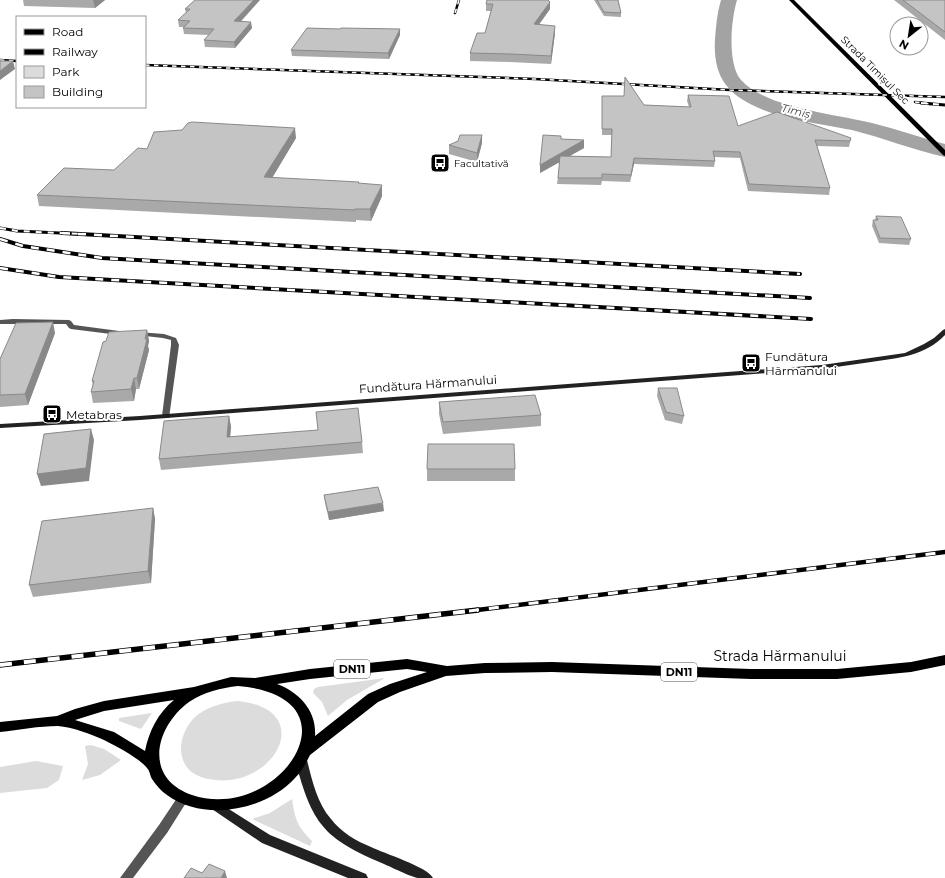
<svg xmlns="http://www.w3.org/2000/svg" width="945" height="878" font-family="Montserrat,sans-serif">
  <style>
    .green { fill: #dcdcdc }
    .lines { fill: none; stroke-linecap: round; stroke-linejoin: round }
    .river { fill: #a3a3a3; fill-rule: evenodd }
    .street { fill: #555; fill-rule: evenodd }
    .secondary { fill: #222; fill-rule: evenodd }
    .primary { fill: #000; fill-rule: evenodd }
    .rail-far4-casing { stroke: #000; stroke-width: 2.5 }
    .rail-far3-casing { stroke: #000; stroke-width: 3 }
    .rail-far2-casing { stroke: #000; stroke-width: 4 }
    .rail-far1-casing { stroke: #000; stroke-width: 4.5 }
    .rail-casing { stroke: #000; stroke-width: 5.5 }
    .rail-far4 { stroke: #fff; stroke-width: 1.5; stroke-dasharray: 4.5; stroke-linecap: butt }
    .rail-far3 { stroke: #fff; stroke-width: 2; stroke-dasharray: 6; stroke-linecap: butt }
    .rail-far2 { stroke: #fff; stroke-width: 2.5; stroke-dasharray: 8; stroke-linecap: butt }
    .rail-far1 { stroke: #fff; stroke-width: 3; stroke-dasharray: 10; stroke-linecap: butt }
    .rail { stroke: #fff; stroke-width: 4; stroke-dasharray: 12; stroke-linecap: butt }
    .wall { fill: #a9a9a9 }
    .shaded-wall { fill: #898989 }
    .building { fill: #c4c4c4; stroke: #898989 }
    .labels { text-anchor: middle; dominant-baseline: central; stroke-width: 4; stroke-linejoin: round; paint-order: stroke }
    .far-street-label { font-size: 10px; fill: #000; stroke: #fff }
    .far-poi-label { font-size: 10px; fill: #000; stroke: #fff; text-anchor: start }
    .far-water-label { font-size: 11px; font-style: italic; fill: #444; stroke: #fff }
    .shield { fill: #fff; stroke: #4c4c4c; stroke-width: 1 }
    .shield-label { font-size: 11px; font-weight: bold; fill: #000 }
    .poi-label { font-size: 12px; fill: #000; stroke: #fff; text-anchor: start }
    .street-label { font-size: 12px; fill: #000; stroke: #fff }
    .near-street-label { font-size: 14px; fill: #000; stroke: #fff }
  </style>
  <rect width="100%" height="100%" fill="#fff"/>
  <path class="green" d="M385 678 347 700 328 716 322 702 313 693 314 689 318 687Z
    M237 701C322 709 271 796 204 778 175 770 176 738 193 719 205 707 221 703 237 701Z
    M152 713 141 729 119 721V718Z
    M91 745 104 749 121 760 100 775 82 780 88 764 85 746Z
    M36 761 63 766 59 780 47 788 0 793V767Z
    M292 799C295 819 297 826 312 841L310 846 252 819 270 813Z"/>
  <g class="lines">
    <path class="river" d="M721 0H737C731 20 727 63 741 80 766 108 836 114 872 123 897 129 921 138 945 144V157C914 150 883 138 852 130 814 122 751 117 726 85 716 72 714 55 715 39 716 26 717 13 721 0Z"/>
    <path class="street" d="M13 319 69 320 71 321 74 325 119 331 122 333 119 335 71 329 69 328 66 324H0V320Z
      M138 332 164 334 176 338 179 345 169 418H163L162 416 171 345V340L163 338 136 335 135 334Z
      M183 793 187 795 189 798 167 833 133 878H120L159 825 179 795Z"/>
    <path class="secondary" d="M945 329V335C925 356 898 358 871 362 855 364 838 367 822 369L140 420 0 428V424L140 416 822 365 905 353 924 344 934 338 943 330Z
      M301 755 305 757 307 760C312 780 317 803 331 819 341 832 356 841 371 847 383 853 428 867 433 878 428 878 423 878 418 878 411 877 391 867 384 864 322 838 312 823 295 760L297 757Z
      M213 799 270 835 366 874 368 878H348L262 843 209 807 207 804 209 801Z"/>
    <path class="primary" d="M789 0H794L945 150V156L943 155Z
      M945 655V665L911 672 837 679H751L552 672 485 673 446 676 400 692 378 702 310 755C306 763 302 771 295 778 265 811 204 822 167 795 161 791 156 785 152 779 150 776 150 771 147 768 139 758 116 746 104 740 91 734 72 727 58 726 39 726 19 730 0 732V722L57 716 75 709 104 701 194 687 231 677 255 678 310 669 407 659 447 666 485 663 552 662 751 669H837L911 662ZM407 669 427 672 390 684 368 694 315 736C317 711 299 692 277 684L310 679ZM238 686C365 697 278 824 192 795 143 778 155 727 189 702 204 692 221 688 238 686ZM174 700C158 713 149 731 145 751L114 732 75 720 104 711Z"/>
    <g class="rail-far4-casing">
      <path id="rail-far4" d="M455 13 459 0
        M0 60 17 61
        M145 65 535 79 730 90 945 97
        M915 102 931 104"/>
    </g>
    <g class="rail-far3-casing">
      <path id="rail-far3" d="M921 103 945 105
        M0 228 17 231 81 234"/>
    </g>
    <g class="rail-far2-casing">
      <path id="rail-far2" d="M62 233 800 274
        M0 239 23 246 102 258 810 298
        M0 268 59 277 811 319"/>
    </g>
    <g class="rail-far1-casing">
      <path id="rail-far1" d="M469 611 945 552"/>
    </g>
    <g class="rail-casing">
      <path id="rail" d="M0 665 478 610"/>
    </g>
    <use href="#rail-far4" class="rail-far4"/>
    <use href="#rail-far3" class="rail-far3"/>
    <use href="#rail-far2" class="rail-far2"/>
    <use href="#rail-far1" class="rail-far1"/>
    <use href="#rail" class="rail"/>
  </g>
  <path class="wall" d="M23 0H105L95 8 24 6Z
    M195 0 241 21 252 28 235 48 205 47 204 40 209 35 184 34 183 28 184 27H179L178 20 186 13 185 9Z
    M487 0 550 9 539 25 555 33 551 64 510 62 470 61V53L485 33 491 11H486V4Z
    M594 0H618L621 13V17L604 16Z
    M894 0H945V40Z
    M400 29V35L389 59 292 56 291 50Z
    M688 95 738 126 851 138 849 147 817 146 830 188 829 195 748 191 740 158 714 157 715 161 714 167 634 164 630 182 602 181 601 185 557 184 560 162 540 173 561 139 584 140V148L569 156 611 157 612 135H602V96L644 105 689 107 687 101Z
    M482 135V143L477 162 449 154V145Z
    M296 138 272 178 359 184 382 196 371 221 356 220V222L39 206 37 195 114 170 147 149Z
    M876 216 911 239 909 245 879 243 872 226 873 220H875Z
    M147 330 149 341 148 346 149 350 139 389H136L134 401 93 403 91 392 93 385 92 381 106 341Z
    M55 333 28 405 0 407V359Z
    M658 388 684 416 682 424 665 420 657 396Z
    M439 402 541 415V426L443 434 439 414Z
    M229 416 231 427 230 437 362 442 363 453 161 470 159 459Z
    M427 469H515V481H427Z
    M324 495 384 511 329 520 325 503Z
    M153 508 155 519 151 583 33 597 29 585Z"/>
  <path class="shaded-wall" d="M93 0H105L95 8Z
    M254 0H260L235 28 234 21Z
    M550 2V9L533 32 534 24Z
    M251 22 252 28 235 48 234 42Z
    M555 26V33L551 64V56Z
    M400 29V35L389 59 388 53Z
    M13 61 15 69 0 80V71Z
    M295 128 296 138 266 188 264 177Z
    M482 135V143L477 162V153Z
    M584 140V148L540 173V165Z
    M634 158V164L630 182 631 175Z
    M382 185V196L371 221 370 209Z
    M53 322 55 333 28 405 25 394Z
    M147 330 149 341 148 346 149 350 139 389 137 378Z
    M134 378 136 389 134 401 131 389Z
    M229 416 231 427 229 448 227 437Z
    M91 429 94 440 89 481 41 486 37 474Z
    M383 503 384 511 329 520 328 512Z
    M153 508 155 519 151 583 148 571Z
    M225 871 227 878H221Z"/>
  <path class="building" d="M195 0H254L234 21 251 22 234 42 204 40 214 29 183 28 190 21 178 20 190 9H185Z
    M487 0H548L550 2 534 24 555 26 551 56 511 54 470 53 477 33H485L493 4H486Z
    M597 0H618L621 13 604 12Z
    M903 0H945V32Z
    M307 28 340 29 341 28 400 29 388 53 291 50Z
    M0 61H13L0 71Z
    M625 77 644 105 691 107 688 95 729 96 738 126 777 112 851 138 850 141 815 140 830 188 749 184 740 152 713 151 715 161 634 158 631 175 602 174V178H558L560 156 611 157 612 129H602V96H624Z
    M192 122 295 128 264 177 359 182 358 183 382 185 370 209H355V210L37 195 64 168 114 170 138 148 147 149 154 132 182 130 188 123Z
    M460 135H482L477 153 449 145 458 141Z
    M543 135 561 136V139L584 140 540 165Z
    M876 216 901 217 911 239 880 238 873 220H878Z
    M53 322 25 394 0 395V359L16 323Z
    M147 330 145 339H147L137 378H134L131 389 91 392 94 381H92L103 342 106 341 109 332Z
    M658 388H677L684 416 666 412Z
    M535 395 541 415 443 422 439 402Z
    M358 408 362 442 159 459 164 421 229 416 227 437 318 430 316 412Z
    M91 429 86 468 37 474 44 434Z
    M428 444H514L515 469H427Z
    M378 487 383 503 328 512 324 495Z
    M153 508 148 571 29 585 42 521Z
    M209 864 225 871 221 878H184L191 868 202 873Z"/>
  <defs>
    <g id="bus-square" transform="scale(1)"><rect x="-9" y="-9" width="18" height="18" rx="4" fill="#000" stroke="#fff"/><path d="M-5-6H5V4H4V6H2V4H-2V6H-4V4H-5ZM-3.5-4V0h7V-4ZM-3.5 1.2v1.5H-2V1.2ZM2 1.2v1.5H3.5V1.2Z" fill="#fff"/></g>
  </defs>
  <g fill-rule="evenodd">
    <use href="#bus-square" x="440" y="163"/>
    <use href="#bus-square" x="751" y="363"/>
    <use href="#bus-square" x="52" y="414"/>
  </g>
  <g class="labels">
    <g class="far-street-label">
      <text transform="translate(875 70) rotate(45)">Strada Timișul Sec</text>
    </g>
    <g class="far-poi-label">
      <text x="454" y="163">Facultativă</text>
    </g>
    <g class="far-water-label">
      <text transform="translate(796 111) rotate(14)">Timiș</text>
    </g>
    <g class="shield">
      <rect x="334" y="660" width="36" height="18" rx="3"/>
      <rect x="661" y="663" width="36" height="18" rx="3"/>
    </g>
    <g class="shield-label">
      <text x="352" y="669">DN11</text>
      <text x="679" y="672">DN11</text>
    </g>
    <g class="poi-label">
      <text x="765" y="356">Fundătura<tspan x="765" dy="14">Hărmanului</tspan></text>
      <text x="66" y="414">Metabras</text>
    </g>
    <g class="street-label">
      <text transform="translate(428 384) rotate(-4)">Fundătura Hărmanului</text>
    </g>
    <g class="near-street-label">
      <text x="780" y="656">Strada Hărmanului</text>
    </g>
  </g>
  <rect x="16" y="16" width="130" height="92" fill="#ffffff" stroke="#999999"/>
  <rect x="24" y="29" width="20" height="6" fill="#000000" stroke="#999999"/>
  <text x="52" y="36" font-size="12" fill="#000000">Road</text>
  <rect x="24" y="49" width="20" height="6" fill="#000000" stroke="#999999"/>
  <text x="52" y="56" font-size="12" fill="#000000">Railway</text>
  <rect x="24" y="66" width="20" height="12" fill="#dcdcdc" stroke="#999999"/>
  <text x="52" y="76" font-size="12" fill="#000000">Park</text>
  <rect x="24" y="86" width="20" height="12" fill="#c4c4c4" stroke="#999999"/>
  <text x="52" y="96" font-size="12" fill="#000000">Building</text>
  <g transform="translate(909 36) rotate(210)"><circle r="19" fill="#ffffff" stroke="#999999"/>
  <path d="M0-3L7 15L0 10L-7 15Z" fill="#000000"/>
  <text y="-6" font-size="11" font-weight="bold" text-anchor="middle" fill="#000000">N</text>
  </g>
</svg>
